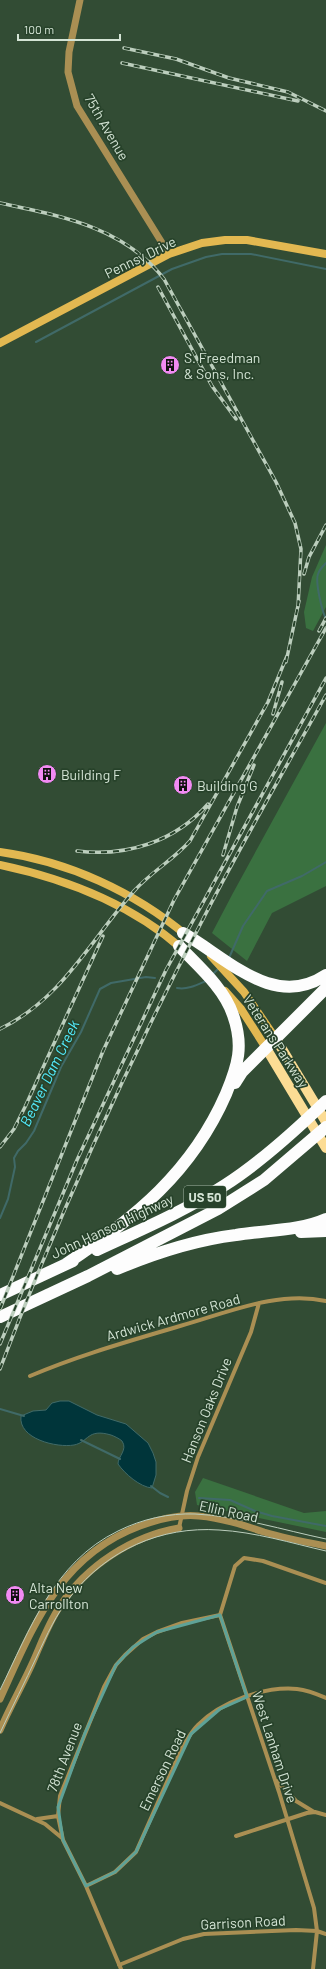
<svg xmlns="http://www.w3.org/2000/svg" width="326" height="1969" font-family="Barlow,sans-serif">
  <style>
    .green { fill: #3a7140 }
    .water { fill: #00353a; stroke: #406a68 }
    .lines { fill: none; stroke-linecap: round; stroke-linejoin: round }
    .stream { stroke: #406a68; stroke-width: 2 }
    .minor { stroke: #aa8f53; stroke-width: 4 }
    .tertiary { stroke: #aa8f53; stroke-width: 7 }
    .secondary { stroke: #e2b851; stroke-width: 8 }
    .primary { stroke: #fcdc94; stroke-width: 10 }
    .motorway { stroke: #fdfdfd; stroke-width: 12 }
    .tram { stroke: #bccebd; stroke-width: 1 }
    .rail-casing { stroke: #bccebd; stroke-width: 3.5 }
    .rail { stroke: #27422a; stroke-width: 2; stroke-dasharray: 6; stroke-linecap: butt }
    .marked { fill: none; stroke: #5ea297; stroke-width: 3; stroke-linejoin: round }
    .labels { text-anchor: middle; dominant-baseline: central; stroke-width: 3.5; stroke-linejoin: round; paint-order: stroke }
    .shield { fill: #27422a; stroke: #a0b3a2; stroke-width: 1 }
    .shield-label { font-size: 13px; font-weight: bold; fill: #d4e4d5 }
    .street-label { font-size: 14px; fill: #d4e4d5; stroke: #27422a }
    .poi-label { font-size: 14px; fill: #d4e4d5; stroke: #27422a; text-anchor: start }
    .water-label { font-size: 15px; font-style: italic; fill: #53ecfe; stroke: #27422a }
  </style>
  <rect width="100%" height="100%" fill="#324c34"/>
  <path class="green" d="M326 545V607L313 631 306 628 304 612 312 577Z
    M326 723V886L272 913 247 961 212 933 233 893Z
    M203 1478 304 1513 326 1511V1532L197 1505 195 1492Z"/>
  <path class="water" d="M60 1401H69L97 1415 126 1424 148 1443 153 1453 156 1462V1475L152 1488C140 1487 125 1474 118 1464 118 1456 128 1450 122 1441 120 1439 114 1436 111 1435 87 1428 89 1442 74 1445 57 1448 18 1439 21 1416L33 1411 46 1410 52 1403Z"/>
  <g class="lines">
    <path class="stream" d="M36 342 172 269 206 257 222 254H251L326 269
      M326 563C323 566 319 570 318 574 315 582 322 611 326 619
      M229 958 243 926 267 891 302 876 326 862
      M212 975 219 968
      M177 988C187 990 197 985 206 981
      M0 1218 8 1199 15 1167 14 1158 18 1151 26 1143 34 1131 61 1067 81 1032 100 989 111 983 146 977 155 978
      M0 1409 24 1416
      M81 1440 120 1459
      M151 1486 160 1493 168 1497
      M199 1498 230 1500 255 1511 272 1516 326 1526"/>
    <path class="minor" d="M30 1376C79 1355 130 1341 180 1326 227 1313 278 1290 326 1301
      M179 1528 187 1491 198 1457 251 1332 259 1303
      M277 1781 296 1801 314 1812
      M0 1803 45 1824 62 1838
      M37 1819 58 1816
      M236 1836 307 1813 315 1812 326 1815
      M86 1886 115 1872 136 1852 182 1748C187 1740 191 1732 198 1725 221 1702 264 1686 297 1689 307 1690 317 1694 326 1698
      M119 1965 183 1939 204 1934 296 1930 317 1931 326 1934
      M121 1969 86 1886 63 1840 58 1816 60 1796 104 1687 116 1665 125 1655 143 1639 157 1632 182 1623 220 1615
      M313 1969 317 1931 314 1908 279 1792 220 1615 235 1566 244 1558 263 1561 326 1583"/>
    <path class="tertiary" d="M80 0 69 52 68 72 77 106 169 254
      M0 1699C33 1627 59 1556 140 1526 159 1519 179 1514 199 1516 222 1518 243 1525 264 1532 284 1538 305 1542 326 1546
      M0 1730C10 1707 22 1686 32 1664 41 1644 48 1624 60 1606 86 1566 132 1536 179 1528"/>
    <path class="secondary" d="M0 343 169 254 202 243 225 240H247L326 254
      M0 852C67 861 135 892 187 936
      M0 865C66 879 131 904 182 949
      M211 956 244 992 276 1039
      M225 991 241 1009 266 1048"/>
    <path class="primary" d="M276 1039 326 1122
      M266 1048 326 1148"/>
    <path class="motorway" d="M183 933C227 958 274 1010 326 975
      M235 1083 242 1072 326 988
      M301 1232 326 1231
      M97 1250C140 1230 185 1211 225 1185 261 1162 295 1131 326 1101
      M66 1264C135 1218 192 1172 226 1094 238 1065 244 1046 233 1015 224 988 198 966 179 946
      M117 1269C155 1253 195 1240 236 1235 266 1230 299 1231 326 1219
      M0 1295 73 1261
      M0 1317 88 1276 218 1209 264 1180 326 1127"/>
    <path class="tram" d="M0 1690C30 1629 54 1562 118 1531 142 1519 169 1513 195 1514 239 1516 283 1530 326 1539
      M0 1733C12 1707 25 1682 37 1656 47 1635 56 1614 71 1596 107 1550 161 1526 219 1530 255 1532 291 1543 326 1551"/>
    <g class="rail-casing">
      <path id="rail" d="M124 48 176 59 229 78 288 92 326 111
        M122 63 298 101
        M0 203C61 216 124 227 164 279L276 482 295 523 301 549 298 607
        M158 287 212 386 236 419
        M304 574 309 557 326 525
        M319 631 326 618
        M286 662 299 601
        M273 714 282 682
        M77 851C126 857 175 842 208 804
        M223 855 237 807 254 765
        M0 1029C63 998 89 942 134 891 151 872 173 860 190 841L268 702 287 656
        M0 1147 14 1129 25 1107 103 936
        M0 1309 103 1051 174 900 326 628
        M0 1344 77 1160 166 970 326 678
        M0 1369C58 1216 126 1068 201 923 240 846 284 771 326 695"/>
    </g>
    <use href="#rail" class="rail"/>
  </g>
  <path class="marked" d="M220 1615 247 1697 220 1709 191 1734 136 1852 115 1872 86 1886 63 1840 58 1807 85 1733 116 1665 133 1647 157 1632Z"/>
  <defs>
    <g id="building-disc" transform="scale(1)"><circle r="9.5" fill="#f28af3" stroke="#27422a"/><path d="M-4-6H4V6H1V3H-1V6H-4ZM-2.5-4.3h1.7v1.8h-1.7ZM.8-4.3h1.7v1.8H.8ZM-2.5-1h1.7V.8h-1.7ZM.8-1h1.7V.8H.8Z" fill="#111"/></g>
  </defs>
  <g fill-rule="evenodd">
    <use href="#building-disc" x="170" y="365"/>
    <use href="#building-disc" x="47" y="774"/>
    <use href="#building-disc" x="183" y="785"/>
    <use href="#building-disc" x="15" y="1595"/>
  </g>
  <g class="labels">
    <rect class="shield" x="184" y="1186" width="42" height="22" rx="3"/>
    <g class="shield-label">
      <text x="205" y="1197">US 50</text>
    </g>
    <g class="street-label">
      <text transform="translate(107 127) rotate(60)">75th Avenue</text>
      <text transform="translate(140 257) rotate(-26)">Pennsy Drive</text>
      <text transform="translate(276 1041) rotate(57)">Veterans Parkway</text>
      <text transform="translate(112 1226) rotate(-25)">John Hanson Highway</text>
      <text transform="translate(173 1317) rotate(-16)">Ardwick Ardmore Road</text>
      <text transform="translate(206 1410) rotate(-68)">Hanson Oaks Drive</text>
      <text transform="translate(229 1511) rotate(12)">Ellin Road</text>
      <text transform="translate(275 1747) rotate(72)">West Lanham Drive</text>
      <text transform="translate(64 1757) rotate(-69)">78th Avenue</text>
      <text transform="translate(162 1770) rotate(-64)">Emerson Road</text>
      <text transform="translate(243 1922) rotate(-3)">Garrison Road</text>
    </g>
    <g class="poi-label">
      <text x="184" y="357">S. Freedman<tspan x="184" dy="16">&amp; Sons, Inc.</tspan></text>
      <text x="61" y="774">Building F</text>
      <text x="197" y="785">Building G</text>
      <text x="29" y="1587">Alta New<tspan x="29" dy="16">Carrollton</tspan></text>
    </g>
    <g class="water-label">
      <text transform="translate(49 1073) rotate(-64)">Beaver Dam Creek</text>
    </g>
  </g>
  <path d="M18 34v6h102v-6" fill="none" stroke="#d4e4d5" stroke-width="2"/>
  <text x="24" y="34" font-size="12" fill="#d4e4d5" stroke="#27422a" stroke-width="3" paint-order="stroke">100 m</text>
</svg>
